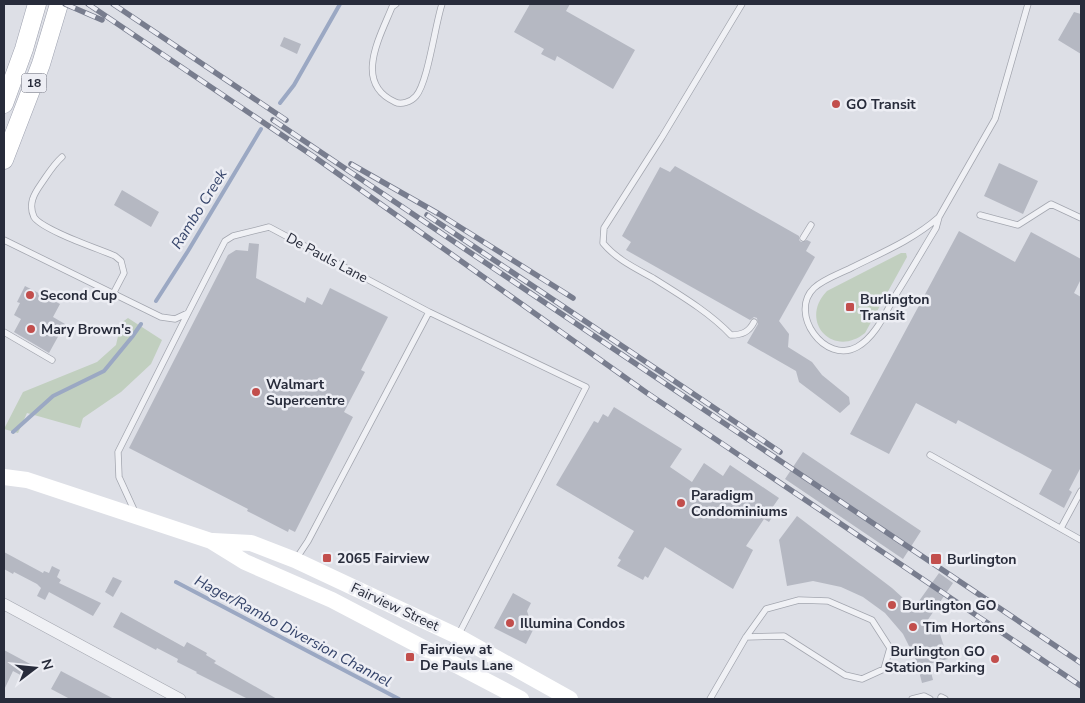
<svg xmlns="http://www.w3.org/2000/svg" width="1085" height="703" font-family="'Nunito Sans',sans-serif">
  <style>
    .green { fill: #c1cfbf }
    .lines { fill: none; stroke-linecap: round; stroke-linejoin: round }
    .stream { stroke: #9ba8c3; stroke-width: 4 }
    .building { fill: #b5b8c2 }
    .service-casing { stroke: #a3a6af; stroke-width: 7 }
    .minor-casing { stroke: #a3a6af; stroke-width: 12 }
    .primary-casing { stroke: #9ea2b0; stroke-width: 19 }
    .service { stroke: #f0f1f5; stroke-width: 5.5 }
    .minor { stroke: #f0f1f5; stroke-width: 11 }
    .secondary { stroke: #fff; stroke-width: 16 }
    .primary { stroke: #fff; stroke-width: 18 }
    .rail-casing { stroke: #787d8e; stroke-width: 5.5 }
    .rail { stroke: #edeef4; stroke-width: 4; stroke-dasharray: 11; stroke-linecap: butt }
    .poi-dot { fill: #c24e4c; stroke: #edeef4; stroke-width: 2 }
    .labels { text-anchor: middle; dominant-baseline: central; stroke-width: 5; stroke-linejoin: round; paint-order: stroke }
    .shield { fill: #edeef4; stroke: #636672; stroke-width: 1 }
    .shield-label { font-size: 12px; font-weight: bold; fill: #282c3b }
    .poi-label { font-size: 14px; font-weight: bold; fill: #282c3b; stroke: #edeef4; text-anchor: start }
    .street-label { font-size: 14px; fill: #282c3b; stroke: #edeef4 }
    .water-label { font-size: 15px; font-style: italic; fill: #36456b; stroke: #edeef4 }
  </style>
  <rect width="100%" height="100%" fill="#dddfe6"/>
  <path class="green" d="M901 253H906L907 257 865 333C833 359 798 321 827 291Z
    M128 318 162 340 151 364 121 392 83 418 80 428 27 413 18 433 4 429 23 392 97 362 116 345 121 323Z"/>
  <g class="lines">
    <path class="stream" d="M280 103 294 85 340 4
      M156 301 188 251 261 129
      M13 432 53 396 104 371 132 337 141 324
      M176 582 399 699"/>
  </g>
  <path class="building" d="M530 4H570L566 11 635 50 613 89 557 56 555 61 541 54 544 49 514 32Z
    M1074 12 1081 14V54L1058 40Z
    M284 37 301 44 297 54 280 46Z
    M999 163 1038 181 1023 214 984 196Z
    M675 166 799 236V240L801 242 807 240 811 242 806 251 815 257 779 321 789 334 788 347 812 362 822 375 849 397 850 404 840 413 799 382 796 371 747 343 758 324 757 318 754 317 750 320 626 250 631 242 622 236 660 167 670 172Z
    M122 190 159 212 151 227 114 205Z
    M959 231 1015 262 1031 232 1081 259V279L1074 293 1081 297V467L1069 490 1072 492 1064 508 1039 494 1052 470 958 420 956 424 916 403 889 454 850 434Z
    M249 243 259 244 256 278 305 303 307 297 322 305 330 288 388 317 361 370 365 372 344 412 353 417 295 532 289 529 288 532 247 511 248 509 129 448 228 255 236 250 248 251Z
    M25 286 60 304 53 317 65 324 49 353 14 332 21 319 14 315 20 303 17 302Z
    M614 407 682 449 670 467 692 482 704 463 723 476 730 465 779 498 772 508 776 511 769 522 764 519 746 546 753 550 733 589 665 547 648 578 645 576 643 580 617 566 621 560 618 558 634 531 556 485 594 421 598 423 603 414 608 417Z
    M803 452 921 531 903 559 785 479Z
    M797 516 892 588 914 608 939 573 953 583 927 621 940 634 948 659 929 664 933 680 922 683 916 660 903 634 885 613 863 597 841 587 813 581 787 586 779 540Z
    M4 552 43 573 44 571 49 573 52 566 60 570 57 577 61 580 59 583 101 603 93 616 49 592 45 600 37 596 41 588 37 584 14 572 13 574 4 569Z
    M113 577 122 581 113 597 105 592Z
    M513 593 531 603 527 611 531 623 535 626 526 644 494 628Z
    M121 612 184 647 187 642 207 653 206 655 216 661 214 663 277 699H248L196 673 197 672 177 662 178 659 157 648 156 650 113 627Z
    M4 650 32 665 26 678 13 671 4 690Z
    M61 671 114 699H70L51 689Z"/>
  <g class="lines">
    <g class="service-casing">
      <path id="service" d="M396 4 392 7C380 37 353 83 395 102 401 105 411 102 416 96 428 82 435 25 442 4
        M742 4 662 137 604 228 603 243C616 259 635 268 653 278 680 295 709 312 731 335 742 335 749 332 754 322
        M62 157C53 165 48 174 41 184 34 194 28 204 34 217 42 230 99 249 115 256L121 261 124 273 113 294
        M980 215 1018 225 1051 204 1081 218
        M939 217C913 240 881 253 851 268 839 274 824 279 814 288 788 313 825 365 857 347 875 337 885 314 895 296 909 274 922 251 936 228L939 217 995 119 1028 4
        M803 238 811 225
        M4 240 161 317 175 319 188 313 225 241 233 236 269 227 429 312 308 541 296 559
        M429 312 586 387 446 659
        M4 332 52 360
        M930 455 1081 540
        M135 512 119 477 118 452 188 313
        M1061 528 1081 491
        M941 697 945 699
        M710 699 746 637 766 609 799 600 828 601 872 620 890 648 884 669 862 679 845 675 784 636 746 637
        M912 699 924 696 930 699"/>
    </g>
    <g class="minor-casing">
      <path id="minor" d="M4 604 180 699"/>
    </g>
    <g class="primary-casing">
      <path id="primary" d="M4 104 24 49 37 4
        M4 160 41 64 59 4"/>
    </g>
    <use href="#service" class="service"/>
    <use href="#minor" class="minor"/>
    <path class="secondary" d="M4 477 27 480 211 541 245 562 332 600 521 699
      M213 541 251 543 295 560 457 636 570 699"/>
    <use href="#primary" class="primary"/>
    <g class="rail-casing">
      <path id="rail" d="M65 4 102 20
        M88 4 313 156 647 393 1081 686
        M113 4 286 120
        M273 120 1081 663
        M351 164 439 214 573 298
        M427 215 780 452"/>
    </g>
    <use href="#rail" class="rail"/>
  </g>
  <g class="poi-dot">
    <circle cx="836" cy="104" r="5"/>
    <circle cx="30" cy="295" r="5"/>
    <rect x="845" y="302" width="10" height="10" rx="2.5"/>
    <circle cx="31" cy="329" r="5"/>
    <circle cx="256" cy="392" r="5"/>
    <circle cx="681" cy="503" r="5"/>
    <rect x="322" y="553" width="10" height="10" rx="2.5"/>
    <rect x="930" y="553" width="12" height="12" rx="2.5"/>
    <circle cx="892" cy="605" r="5"/>
    <circle cx="510" cy="623" r="5"/>
    <circle cx="913" cy="627" r="5"/>
    <rect x="405" y="652" width="10" height="10" rx="2.5"/>
    <circle cx="995" cy="659" r="5"/>
  </g>
  <g class="labels">
    <rect class="shield" x="21.5" y="73.5" width="25" height="19" rx="4"/>
    <g class="shield-label">
      <text x="34" y="83">18</text>
    </g>
    <g class="poi-label">
      <text x="846" y="104">GO Transit</text>
      <text x="40" y="295">Second Cup</text>
      <text x="860" y="299">Burlington<tspan x="860" dy="16">Transit</tspan></text>
      <text x="41" y="329">Mary Brown's</text>
      <text x="266" y="384">Walmart<tspan x="266" dy="16">Supercentre</tspan></text>
      <text x="691" y="495">Paradigm<tspan x="691" dy="16">Condominiums</tspan></text>
      <text x="337" y="558">2065 Fairview</text>
      <text x="947" y="559">Burlington</text>
      <text x="902" y="605">Burlington GO</text>
      <text x="520" y="623">Illumina Condos</text>
      <text x="923" y="627">Tim Hortons</text>
      <text x="420" y="649">Fairview at<tspan x="420" dy="16">De Pauls Lane</tspan></text>
      <text x="985" y="651" text-anchor="end">Burlington GO<tspan x="985" dy="16">Station Parking</tspan></text>
    </g>
    <g class="street-label">
      <text transform="translate(327 258) rotate(28)">De Pauls Lane</text>
      <text transform="translate(395 607) rotate(25)">Fairview Street</text>
    </g>
    <g class="water-label">
      <text transform="translate(199 209) rotate(-58)">Rambo Creek</text>
      <text transform="translate(293 631) rotate(28)">Hager/Rambo Diversion Channel</text>
    </g>
  </g>
  <rect width="1085" height="703" fill="none" stroke="#282c3b" stroke-width="10"/>
  <g transform="translate(35 668) rotate(74)" stroke="#edeef4" stroke-width="4" paint-order="stroke">
  <path d="M0-4L9 19L0 12L-9 19Z" fill="#282c3b"/>
  <text y="-8" font-size="14" font-weight="bold" text-anchor="middle" fill="#282c3b">N</text>
  </g>
</svg>
